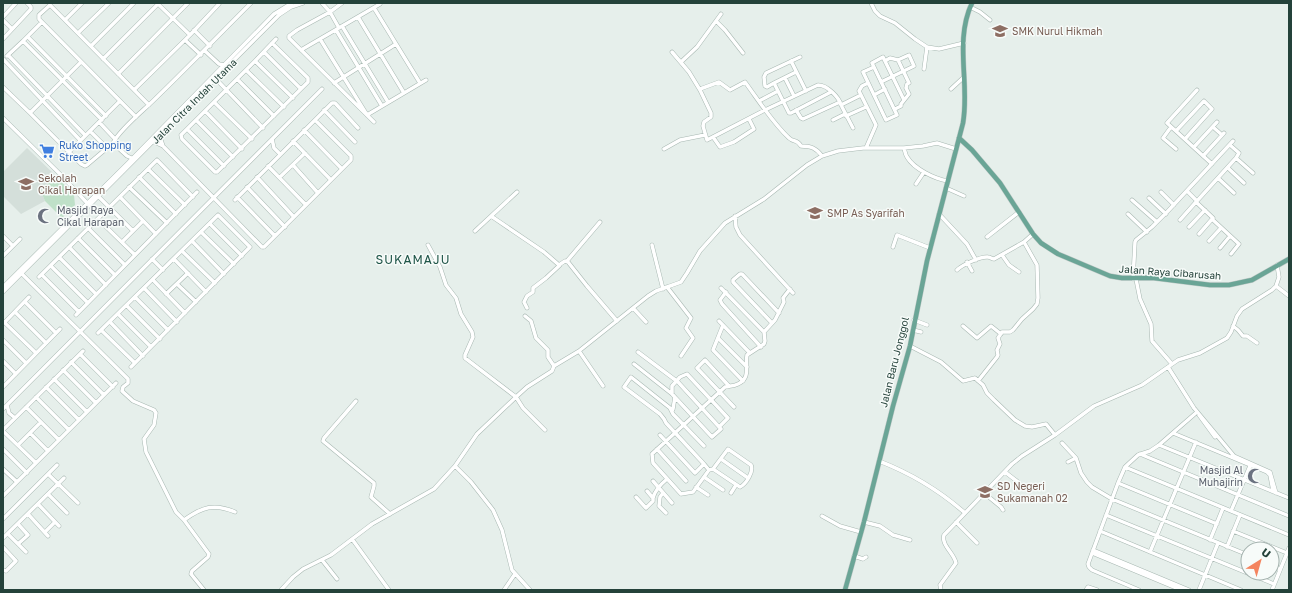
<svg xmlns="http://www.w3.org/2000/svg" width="1292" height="593" font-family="'Golos Text',sans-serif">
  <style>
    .built { fill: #d4dfda }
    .green { fill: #bfe0c8 }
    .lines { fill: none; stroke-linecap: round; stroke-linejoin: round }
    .minor-casing { stroke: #a8b8b2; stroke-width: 4.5 }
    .major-casing { stroke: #c2cac8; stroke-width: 5.5 }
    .minor { stroke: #fff; stroke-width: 3.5 }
    .major { stroke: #6aa596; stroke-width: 4.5 }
    .labels { text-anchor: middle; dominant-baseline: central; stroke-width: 3; stroke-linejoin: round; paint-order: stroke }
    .education-label { font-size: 10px; fill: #785e54; stroke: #f7fbf9; text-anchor: start }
    .street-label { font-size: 10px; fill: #24423a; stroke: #f7fbf9 }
    .shop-label { font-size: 10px; fill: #366cbe; stroke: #f7fbf9; text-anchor: start }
    .worship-label { font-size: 10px; fill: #5b616d; stroke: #f7fbf9; text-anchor: start }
    .quarter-label { font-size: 12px; letter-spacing: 1px; fill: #1f5548; stroke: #f7fbf9 }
  </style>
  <rect width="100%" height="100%" fill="#e6efeb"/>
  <path class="built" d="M27 148 56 176 41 191 45 201 21 214 3 196V172Z"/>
  <path class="green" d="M56 176 74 195 75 205 62 218 45 201 41 191Z"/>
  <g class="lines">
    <g class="minor-casing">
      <path id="minor" d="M50 3V5L39 15V19L136 117
        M157 3 190 35
        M322 3 330 12 339 28
        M342 3 330 12 297 30 289 36V38L374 122
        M871 3 875 11 880 16 895 23 915 39 927 47 939 49 964 43
        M50 5 149 105
        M970 7 980 12 990 20
        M374 8 420 83
        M3 17 16 3
        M358 17 404 93
        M3 20 12 29
        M65 20 82 3
        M716 21 725 30 743 53
        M342 26 388 102
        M194 30 210 46
        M336 30 382 106
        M78 33 109 3
        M28 37 106 116
        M3 39 31 9V7L27 3
        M320 39 367 115 426 80
        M185 40 201 55
        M23 41 102 120
        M272 43 308 78V82L217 172H215L182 139 181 135 255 61 276 39
        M91 46 134 3
        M301 50 380 4
        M205 51 219 64 224 65
        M264 52 301 89
        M672 52 689 72 700 90 711 113V117L704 122 703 126 707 140 765 110 818 85C827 85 839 97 841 105L861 95
        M8 55 85 135
        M7 56 23 41 42 22
        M3 59 80 140
        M103 59 159 3
        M255 61 293 98
        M791 61 806 91
        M681 62 697 47 721 14
        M874 67 863 72 886 120 897 115 872 63 883 57 904 100
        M924 69 927 47
        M246 70 284 107
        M796 72 774 83 789 113H791L831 92
        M118 74 188 3
        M215 78 263 128
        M785 78 794 96
        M237 79 274 116
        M881 82 914 66 909 55 898 60 890 58 885 61
        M334 83 396 44
        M774 83 767 87 765 86 764 77 766 73 800 57
        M3 87 30 113 81 164 85 166 87 165 113 143C120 129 144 110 155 99 188 67 219 35 251 3
        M700 89 719 82 730 90 745 82C759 101 772 122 789 138 794 143 796 138 801 146 811 146 816 148 822 156
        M951 89 964 77
        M134 90 190 35 219 4
        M1197 90 1167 123 1212 164
        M874 95 885 89
        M761 100 778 91
        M214 102 252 139
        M841 105 853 128
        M895 109 901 106V104L909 94 906 88 907 84 909 83 898 60
        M324 110 355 142
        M796 110 801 118 803 119 840 102
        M205 111 242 149
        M30 113 81 62
        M846 116 866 107
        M3 118 61 175 88 204
        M196 120 233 157
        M833 120 845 114
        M99 122 115 139
        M1171 127 1163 138 1176 149
        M1213 127 1222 135
        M187 129 224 166
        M304 130 342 169
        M90 131 107 148
        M1176 131 1204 101 1212 109 1185 139
        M159 134 163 146
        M713 137 720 147 734 142 754 129 749 119
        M272 139 274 148 280 154
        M152 141 163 146 262 247H264L351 160V156L315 120
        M293 141 331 180
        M113 143 127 156 134 159
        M1194 147 1217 122
        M866 148 876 125 859 91 862 86 868 83
        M904 148C905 151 905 154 907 157 914 169 935 179 948 181
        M664 149 680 140 705 135
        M69 152 120 101
        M1203 156 1224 133
        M1236 158 1253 173
        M293 165 318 193
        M268 166 306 205
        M1228 168 1244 183
        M148 169 185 205
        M139 177 176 214
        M257 177 294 217
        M280 177 305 153
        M1218 178 1234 193
        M916 184 924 172
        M129 187 167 223
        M247 187 285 227
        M946 188 964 196
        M1187 191 1197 201 1196 202 1213 218V220L1239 244 1231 254
        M1161 192 1174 205
        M99 197 133 231
        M120 197 156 234
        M237 197 275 236
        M1149 198 1166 214
        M235 200 332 103H335L358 128
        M1132 200 1157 222
        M1197 201 1236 158 1239 153 1230 145
        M939 214 967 244 976 260
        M1128 214 1147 232
        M491 216 544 252 559 265 565 261 568 262 587 286 617 321
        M735 216 736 227 740 235 793 293
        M98 219 135 255
        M1180 220 1196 202
        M210 224 242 256
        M1189 227 1205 210
        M88 228 125 265
        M475 231 517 192
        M201 232 234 264
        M1199 234 1213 218
        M3 236 13 246
        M987 237 1019 212
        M78 238 115 275
        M192 241 224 274
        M1209 241 1221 228
        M122 242 143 221
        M428 245 440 267 446 285 456 298 461 314 472 332 473 337 465 355V358L516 397 523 408 545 430
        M652 245 663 289
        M69 247 106 285
        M893 247 897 235 930 248
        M1220 248 1230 236
        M182 251 215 283
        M1002 255 1009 265 1019 272
        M3 256 20 239
        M59 257 96 294
        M152 259 163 270
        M174 259 206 292
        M567 261 600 222
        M967 262 972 271
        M51 266 88 303
        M957 270C962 265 981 256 988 257 990 257 992 259 994 259L1024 242 1033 234
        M19 271 128 379V383L123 387 122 391 133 401 154 410 156 413 154 425 144 439 146 452 176 512 184 520 209 554 208 557 192 571 191 574 204 590
        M42 275 79 312
        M39 277 157 160 193 197
        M1133 279 1135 242 1136 240 1152 227 1168 211 1233 141
        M1136 279 1140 299 1151 324 1152 341 1172 364
        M153 280 185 313
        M177 284 196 302
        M1276 286 1289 296
        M3 287 128 163 274 14 292 3
        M667 287 691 318 686 328 693 338 681 356
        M144 288 177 322
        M721 288 764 332
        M3 292 279 15 291 7 303 3
        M726 292 720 300 722 304 761 347
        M166 294 188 273
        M135 297 168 330
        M25 302 56 333
        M127 306 160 339
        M527 308 524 302 527 296 533 292V288L546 278 560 265
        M633 308 646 322
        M15 312 46 343
        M118 314 151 347
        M76 315 197 192
        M525 316 531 321 536 338 548 350V357L554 366
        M914 320 927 325
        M719 321 749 352
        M4 322 36 353
        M110 322 143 356
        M4 323 29 297
        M772 323 733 282V280L740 274H742L779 313
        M723 325 713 350 743 381
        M963 326 977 338 991 326 1001 334
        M1233 326 1238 330 1243 336H1247L1257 343
        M101 330 135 363
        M913 330 921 332
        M98 333 218 215 250 247 131 367
        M718 338 747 367
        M3 340 26 363
        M910 346 941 362 963 381 975 378 983 385 987 393 994 400 1015 420 1025 426 1032 427 1046 424 1055 435
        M579 351 603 386
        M80 354 113 387
        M3 361 16 374
        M71 362 104 395
        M634 364 672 394 712 437 721 429 678 382 638 352
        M1168 367 1194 408 1234 456 1270 472 1276 493
        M63 370 96 403
        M54 379 87 412
        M978 381 997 357 998 355 997 350 1000 344 998 338 1002 332H1010L1013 330 1022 319 1033 309 1037 304 1038 298 1037 265 1024 242
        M729 386 705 360 697 368 734 407
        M3 387 60 329
        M46 387 79 420
        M672 394V386L680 377 687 374 728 418 719 427
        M36 397 69 430
        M356 401 324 438 323 441 374 483V486L371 497 390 514
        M7 405 9 413 15 418
        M26 407 59 440
        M3 409 322 89
        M672 411 673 409 675 397
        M1199 415 1215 437
        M3 430 83 351
        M3 431 36 463
        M30 433 48 451
        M1173 433 1267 472 1270 475 1273 491
        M660 435 695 473 704 464 666 423 664 419 660 414 624 387 631 377 670 408 673 414 704 446
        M1062 443 1076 458 1081 473 1087 482 1092 487 1112 499 1248 555
        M18 445 41 422
        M1159 445 1289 498
        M3 449 27 473
        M657 449 686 481
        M1140 454 1289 516
        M721 459 748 478
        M879 461C910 473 940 491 965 513
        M1068 462 1076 458
        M704 464 709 470 693 492 681 494 653 463 652 454 725 387C730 386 734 386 738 384 751 378 745 366 747 355L764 344 765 341 764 332 775 320 784 302 783 298 790 289
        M455 466 471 482 493 510 502 530 512 570 530 590
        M1125 467 1289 535
        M3 469 17 482
        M709 470 713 469 728 449 751 465C754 472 746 484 740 487L713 469
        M1005 472 1018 482
        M48 474 78 503
        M704 477 723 490
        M653 481 672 503
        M1118 483 1217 524
        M696 487 708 495
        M663 493 660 497 659 506 666 513
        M731 493 736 485
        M984 493 1001 507 1003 510
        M48 494 67 513
        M3 496 116 383
        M636 497 646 508 653 501V498L647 491
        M653 498C655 490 661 484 667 479
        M38 504 59 526
        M1231 511 1250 466
        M28 514 48 536
        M1106 515 1274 584
        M822 516 840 526 861 532
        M3 519 57 465
        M184 520C202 507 214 503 235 512
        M864 522 880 526 893 535 910 540
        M956 522 977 543
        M1100 531 1241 590
        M1233 531 1287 553
        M45 532 55 522
        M8 534 26 552
        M3 538 64 478
        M352 539 389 590
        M1210 540 1223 508
        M18 544 28 535 18 524
        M3 547 16 561 6 571 3 570
        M1227 547 1240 515
        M1093 550 1189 590
        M1150 552 1196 442
        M1092 553 1181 590
        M854 556 863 559 866 557
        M322 560 337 579
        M1272 565 1280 569
        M281 590 293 577 303 569 331 555 372 524 434 489 455 466 477 434 516 397 527 387 552 371 554 366 579 351 648 296 656 291 681 282 687 273 700 251 725 223 764 199 807 165 822 156 838 151 863 148H904L923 146 937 143 956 149
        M504 590 515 574
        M941 590 940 585 956 563C954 553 941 545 944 535L1012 464 1022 456 1055 435 1094 406 1142 385 1178 360 1200 353 1227 338 1231 332 1237 316 1242 309 1272 290 1276 286 1279 277 1277 265
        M1086 590 1088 587 1097 590
        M1139 590 1092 570 1089 567 1088 564 1118 483 1125 467 1138 455 1150 451 1159 445 1197 412
        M1199 590 1218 543
        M1272 590 1289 548"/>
    </g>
    <g class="major-casing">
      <path id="major" d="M959 138 972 150 1000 183 1033 234 1041 243 1058 254 1110 276 1122 278H1154L1210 285H1229L1252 280 1289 259
        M845 590 864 522 893 406 910 346 927 261 963 123C970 83 954 41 972 3"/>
    </g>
    <use href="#minor" class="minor"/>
    <use href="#major" class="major"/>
  </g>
  <defs>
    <g id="school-bare" transform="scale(1.2)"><path d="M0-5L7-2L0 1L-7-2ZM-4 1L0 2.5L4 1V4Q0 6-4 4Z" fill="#8d6e63" stroke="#f7fbf9" stroke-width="2.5" paint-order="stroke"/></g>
    <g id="supermarket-bare" transform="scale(1.2)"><path d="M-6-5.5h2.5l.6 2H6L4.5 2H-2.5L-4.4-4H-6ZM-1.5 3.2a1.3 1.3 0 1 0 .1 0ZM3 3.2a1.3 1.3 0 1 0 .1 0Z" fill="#3f7fe0" stroke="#f7fbf9" stroke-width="2.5" paint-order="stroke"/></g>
    <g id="mosque-bare" transform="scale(1.2)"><path d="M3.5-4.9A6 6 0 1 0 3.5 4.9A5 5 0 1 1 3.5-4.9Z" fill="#6b7280" stroke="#f7fbf9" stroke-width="2.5" paint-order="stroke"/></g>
  </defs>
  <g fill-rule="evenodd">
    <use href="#school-bare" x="1000" y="31"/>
    <use href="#supermarket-bare" x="47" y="151"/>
    <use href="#school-bare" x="26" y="184"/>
    <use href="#school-bare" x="815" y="213"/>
    <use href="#mosque-bare" x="45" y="216"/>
    <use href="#mosque-bare" x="1255" y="476"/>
    <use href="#school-bare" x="985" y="492"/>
  </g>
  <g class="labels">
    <g class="education-label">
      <text x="1012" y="31">SMK Nurul Hikmah</text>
      <text x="38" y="178">Sekolah<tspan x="38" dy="12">Cikal Harapan</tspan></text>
      <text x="827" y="213">SMP As Syarifah</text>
      <text x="997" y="486">SD Negeri<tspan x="997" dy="12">Sukamanah 02</tspan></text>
    </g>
    <g class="street-label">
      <text transform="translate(194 101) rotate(-45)">Jalan Citra Indah Utama</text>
      <text transform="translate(1170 272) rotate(4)">Jalan Raya Cibarusah</text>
      <text transform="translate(894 362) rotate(-76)">Jalan Baru Jonggol</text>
    </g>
    <g class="shop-label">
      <text x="59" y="145">Ruko Shopping<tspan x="59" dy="12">Street</tspan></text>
    </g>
    <g class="worship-label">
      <text x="57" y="210">Masjid Raya<tspan x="57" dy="12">Cikal Harapan</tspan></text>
      <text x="1243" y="470" text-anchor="end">Masjid Al<tspan x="1243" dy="12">Muhajirin</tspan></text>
    </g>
    <g class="quarter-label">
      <text x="413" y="259">SUKAMAJU</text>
    </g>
  </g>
  <rect width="1292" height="593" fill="none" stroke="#24423a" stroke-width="8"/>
  <g transform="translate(1260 561) rotate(37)"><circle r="19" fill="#f7fbf9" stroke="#a3b1ad"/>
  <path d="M0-3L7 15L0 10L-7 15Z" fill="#f4845f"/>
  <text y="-6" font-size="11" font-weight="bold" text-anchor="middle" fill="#24423a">U</text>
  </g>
</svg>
